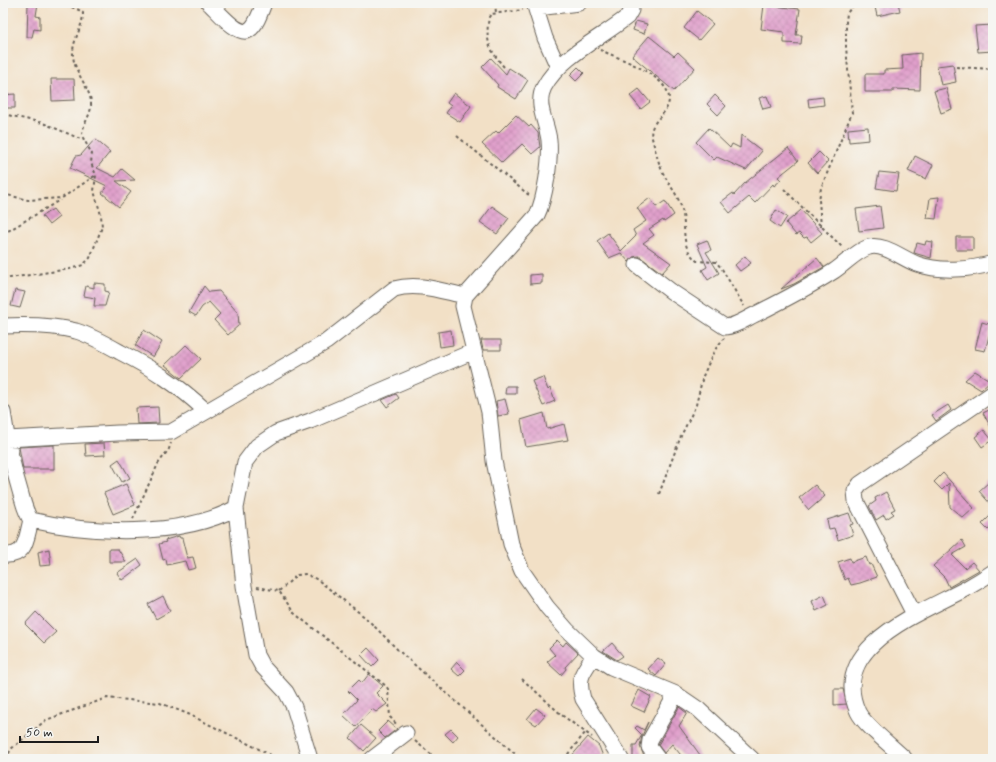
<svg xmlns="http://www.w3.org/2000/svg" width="996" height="762" font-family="Mynerve,sans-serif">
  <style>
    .building { fill: url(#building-cross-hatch) }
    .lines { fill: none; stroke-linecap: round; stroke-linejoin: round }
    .minor-casing { stroke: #676158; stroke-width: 17 }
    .path { stroke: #676158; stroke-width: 2; stroke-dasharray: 3 3; stroke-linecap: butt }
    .minor { stroke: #fff; stroke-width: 15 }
  </style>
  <defs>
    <pattern id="building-cross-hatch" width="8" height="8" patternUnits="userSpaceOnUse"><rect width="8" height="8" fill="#e09fcb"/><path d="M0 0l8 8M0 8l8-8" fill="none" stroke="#c088ae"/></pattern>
  </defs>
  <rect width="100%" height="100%" fill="#f6f6f2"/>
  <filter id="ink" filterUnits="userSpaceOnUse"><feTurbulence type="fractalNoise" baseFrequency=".025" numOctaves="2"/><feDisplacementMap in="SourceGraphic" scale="8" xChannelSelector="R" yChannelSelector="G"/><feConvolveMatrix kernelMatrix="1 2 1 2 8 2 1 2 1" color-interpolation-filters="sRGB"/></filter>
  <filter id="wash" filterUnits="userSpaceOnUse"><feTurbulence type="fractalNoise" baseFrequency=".012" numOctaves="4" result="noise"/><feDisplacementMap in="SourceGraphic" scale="16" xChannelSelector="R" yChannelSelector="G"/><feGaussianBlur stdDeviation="0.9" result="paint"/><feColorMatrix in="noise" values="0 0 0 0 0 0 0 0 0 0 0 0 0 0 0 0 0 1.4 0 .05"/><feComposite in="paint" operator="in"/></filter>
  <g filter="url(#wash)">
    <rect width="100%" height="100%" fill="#f2e0c6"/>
    <g id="blocks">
      <path class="building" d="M28 3H38L36 16 40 17V30L34 29 32 37H27Z
        M891 3H898L900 11 877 16 875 7Z
        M764 5 800 9 796 35H802L801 44 784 43V32L761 29Z
        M697 11 713 24 699 40 684 28Z
        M636 21 647 24 644 34 633 30Z
        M993 25V51L978 52 975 26Z
        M649 36 674 56 678 52 695 68 674 91 632 56Z
        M921 53 920 90 893 89V92H865V74H884V70L903 69 902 55Z
        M491 58 506 74 509 68 528 80 516 99 497 87 498 85 482 67Z
        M953 64 956 82 941 85 937 66Z
        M578 67 584 73 576 81 570 75Z
        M51 79H74L75 100 52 101Z
        M946 88 952 109 941 113 934 91Z
        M639 89 650 102 641 109 630 96Z
        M454 93 471 106 460 122 446 113 451 106 447 103Z
        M15 94V108H3V95Z
        M715 95 726 106 718 115 707 104Z
        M767 96 771 107 763 109 759 98Z
        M823 97 824 105 809 107 808 99Z
        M516 115 529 127 531 125 538 133 540 147 532 154 522 144 502 163 482 144 496 131 498 133Z
        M868 127 869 140 849 142 848 129Z
        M709 128 730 148 732 144 740 148 741 135 762 151 746 170 717 157 714 160 696 142Z
        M95 139 110 152 97 168 115 177 122 169 135 180 116 181 131 192 119 207 102 193 107 186 70 168 76 156 81 155Z
        M788 148 798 161 778 177 781 180 774 186 773 184 755 203 749 197 730 213 721 202 733 193 734 195 745 183Z
        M819 152 828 161 817 173 808 163Z
        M915 156 933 165 926 179 908 171Z
        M879 172 899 174 896 191 876 188Z
        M939 197 936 219 927 218 930 198Z
        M650 198 656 207 665 201 674 215 664 222 663 220 649 229 654 235 643 243 671 263 662 273 639 256 633 257 629 262 621 253 609 258 597 241 608 233 621 251 636 236 633 230 646 221 637 208Z
        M492 206 509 218 497 234 480 222Z
        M880 206 883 228 859 231 856 209Z
        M53 209 59 217 49 225 42 216Z
        M776 210 787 217 780 228 770 221Z
        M801 210 822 233 811 242 807 237 804 238 799 233 796 235 786 223Z
        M956 237H973V250H956Z
        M707 240 711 250 706 252 719 273 708 280 702 270 707 267 697 244Z
        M926 241 933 242 931 258 914 253 917 243 925 245Z
        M745 256 751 263 740 271 735 265Z
        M817 258 824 267 794 284 781 289Z
        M542 274V283L530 284V275Z
        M94 283 105 284V291L109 292 105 306H94L95 298 84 296 86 286 94 288Z
        M204 286 209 292 219 291 238 313 239 325 228 335 214 320 220 314 209 302 202 307 196 316 189 312Z
        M15 290 25 292 20 308 11 306Z
        M982 322 992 325 985 351 975 349Z
        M144 330 162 342 153 357 135 345Z
        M451 330 453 345 440 347 438 332Z
        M481 340H501V350H483Z
        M186 345 201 359 181 378 165 365Z
        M975 371 991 381 981 390 965 380Z
        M543 377 548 390 550 388 555 401 543 406 532 381Z
        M506 386H516V394H505Z
        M396 394 399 398 387 407 382 400Z
        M505 399 509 414 498 416 496 401Z
        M948 405 951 410 936 421 932 415Z
        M158 407 159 423 137 424 136 408Z
        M993 408V431L983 413Z
        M544 413 547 429 564 424 568 440 526 447 521 420Z
        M984 430 992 440 982 447 975 437Z
        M104 443 105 455 86 456 85 444Z
        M54 445V469H23L19 447Z
        M119 459 130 478 122 482 112 464Z
        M943 473 974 508 963 518 950 507 949 483 942 490 934 482Z
        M989 482 993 486V507L979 491Z
        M126 484 135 505 113 514 104 493Z
        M815 485 825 496 809 510 799 498Z
        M886 492 895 509 891 511 894 514 886 519 884 515 876 520 869 506 876 501 875 498Z
        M849 513 853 524 850 525 853 535 838 540 834 528 829 529 827 520Z
        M993 513V525L988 530 982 524Z
        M179 536 180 538H182L187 558 193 557 196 568 188 570 185 561 167 565 166 559 163 560 159 544 166 542 165 540Z
        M962 540 966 547 952 555 965 568 972 562 979 570 949 587 945 578 933 566Z
        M49 549 51 565 40 566 38 552Z
        M109 549H118L126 562H109Z
        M866 557 869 565 871 564 877 577 860 583 851 585 848 578 845 580 838 562 850 558 851 562Z
        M138 559 142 565 122 580 117 573Z
        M824 595 828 605 816 611 812 601Z
        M163 596 170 611 156 619 148 604Z
        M36 612 56 632 44 643 25 624Z
        M557 640 563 646 566 642 578 653 565 667 566 669 561 675 547 662 555 655 549 648Z
        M612 643 623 656 617 660 603 651Z
        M368 648 379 660 372 667 361 655Z
        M658 658 666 664 656 676 648 669Z
        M457 662 465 670 459 676 451 669Z
        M369 674 383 686 376 693 387 704 376 712 372 709 356 727 343 715 357 700 348 691 359 680 362 683Z
        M834 689H843L847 704 834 705Z
        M639 690 651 697 644 712 631 706Z
        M679 707 687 713 679 726 703 759H684L672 744 664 753 658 745Z
        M536 708 545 715 536 725 527 719Z
        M388 721 397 729 385 738 378 731Z
        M648 722 642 736 640 746 645 759H633V745H636L642 735 635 728 637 726 644 730Z
        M361 725 376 738 364 751 350 738Z
        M451 729 458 736 453 742 445 734Z
        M588 737 599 746 604 759H569Z"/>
    </g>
  </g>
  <g filter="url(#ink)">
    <use href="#blocks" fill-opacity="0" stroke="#676158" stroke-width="1"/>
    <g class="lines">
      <g class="minor-casing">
        <path id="minor" d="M209 3C217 10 238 37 249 30 256 26 261 11 264 3
          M534 3 545 38 558 67
          M630 3 631 10 627 17C601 38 560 57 544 87 535 104 547 123 549 140 551 159 545 199 537 215L465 296 463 306 489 412 494 461 511 544 522 571 547 607 567 630 594 656 611 667 676 694 698 709 752 759
          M537 8 579 3
          M637 265 672 292 725 327C737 326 745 319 756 314 782 301 809 287 834 271 845 264 856 251 869 247 884 243 903 259 917 264 939 272 971 270 993 263
          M3 326C27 325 53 325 76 331 92 336 106 344 120 352 155 370 177 384 206 411
          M3 412C7 439 12 465 20 491 23 501 25 512 31 520 91 534 181 538 236 508L245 462 257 446 276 433 310 421 474 351
          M7 439 118 433 171 432 326 342 394 289C418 282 441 291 465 296
          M236 508 244 586 256 655 262 666 286 692 294 707 310 759
          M3 555C27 557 26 538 31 520
          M914 614 856 501 855 491 860 484 993 393
          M594 656C582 673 577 678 583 699L621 759
          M372 759 406 733
          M658 759 649 747 650 740 676 694
          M905 759C894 748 864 725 858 712 827 645 924 612 967 588 976 583 984 578 993 572"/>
      </g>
      <path class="path" d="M495 3 496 13
        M600 50C618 58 681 79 667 107 662 118 648 124 652 138 655 149 658 162 663 173 669 185 679 196 682 210 687 229 679 246 697 261L716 262 722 269 744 306
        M504 67C489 49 485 41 489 17L491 14 523 10
        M956 67 993 69
        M3 114 43 123 83 140
        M457 136 530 196
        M784 189 843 248
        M3 194 28 200 62 198 96 175
        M821 227 819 200 821 188 852 113 846 47V22L847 13 855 3
        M3 234 60 200
        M3 279 70 269 83 265 90 258 102 227 101 215 94 191 96 175 91 163 92 154 82 136C82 124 92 115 91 103 91 89 74 73 73 55 72 40 83 28 83 13L79 10 62 3
        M659 494 681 436 696 405 703 376 714 351 724 338
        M133 519 158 464 169 449 171 443
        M257 587 279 591 294 613 386 686 388 689 390 717 397 725
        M279 591 297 575 306 574 318 580 366 618 400 652 521 759
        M522 679 563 716 592 737
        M415 741 437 759
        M6 759 11 749 46 720 107 698 160 703 188 714 279 759
        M564 759 585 733"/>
      <use href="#minor" class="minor"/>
    </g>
  </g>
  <rect width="996" height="762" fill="none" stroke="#f6f6f2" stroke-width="16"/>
  <path d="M20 736v6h78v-6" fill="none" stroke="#1c1c1c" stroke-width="2"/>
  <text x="26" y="736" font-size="12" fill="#1c1c1c" stroke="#f6f6f2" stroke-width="3" paint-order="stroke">50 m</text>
</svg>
